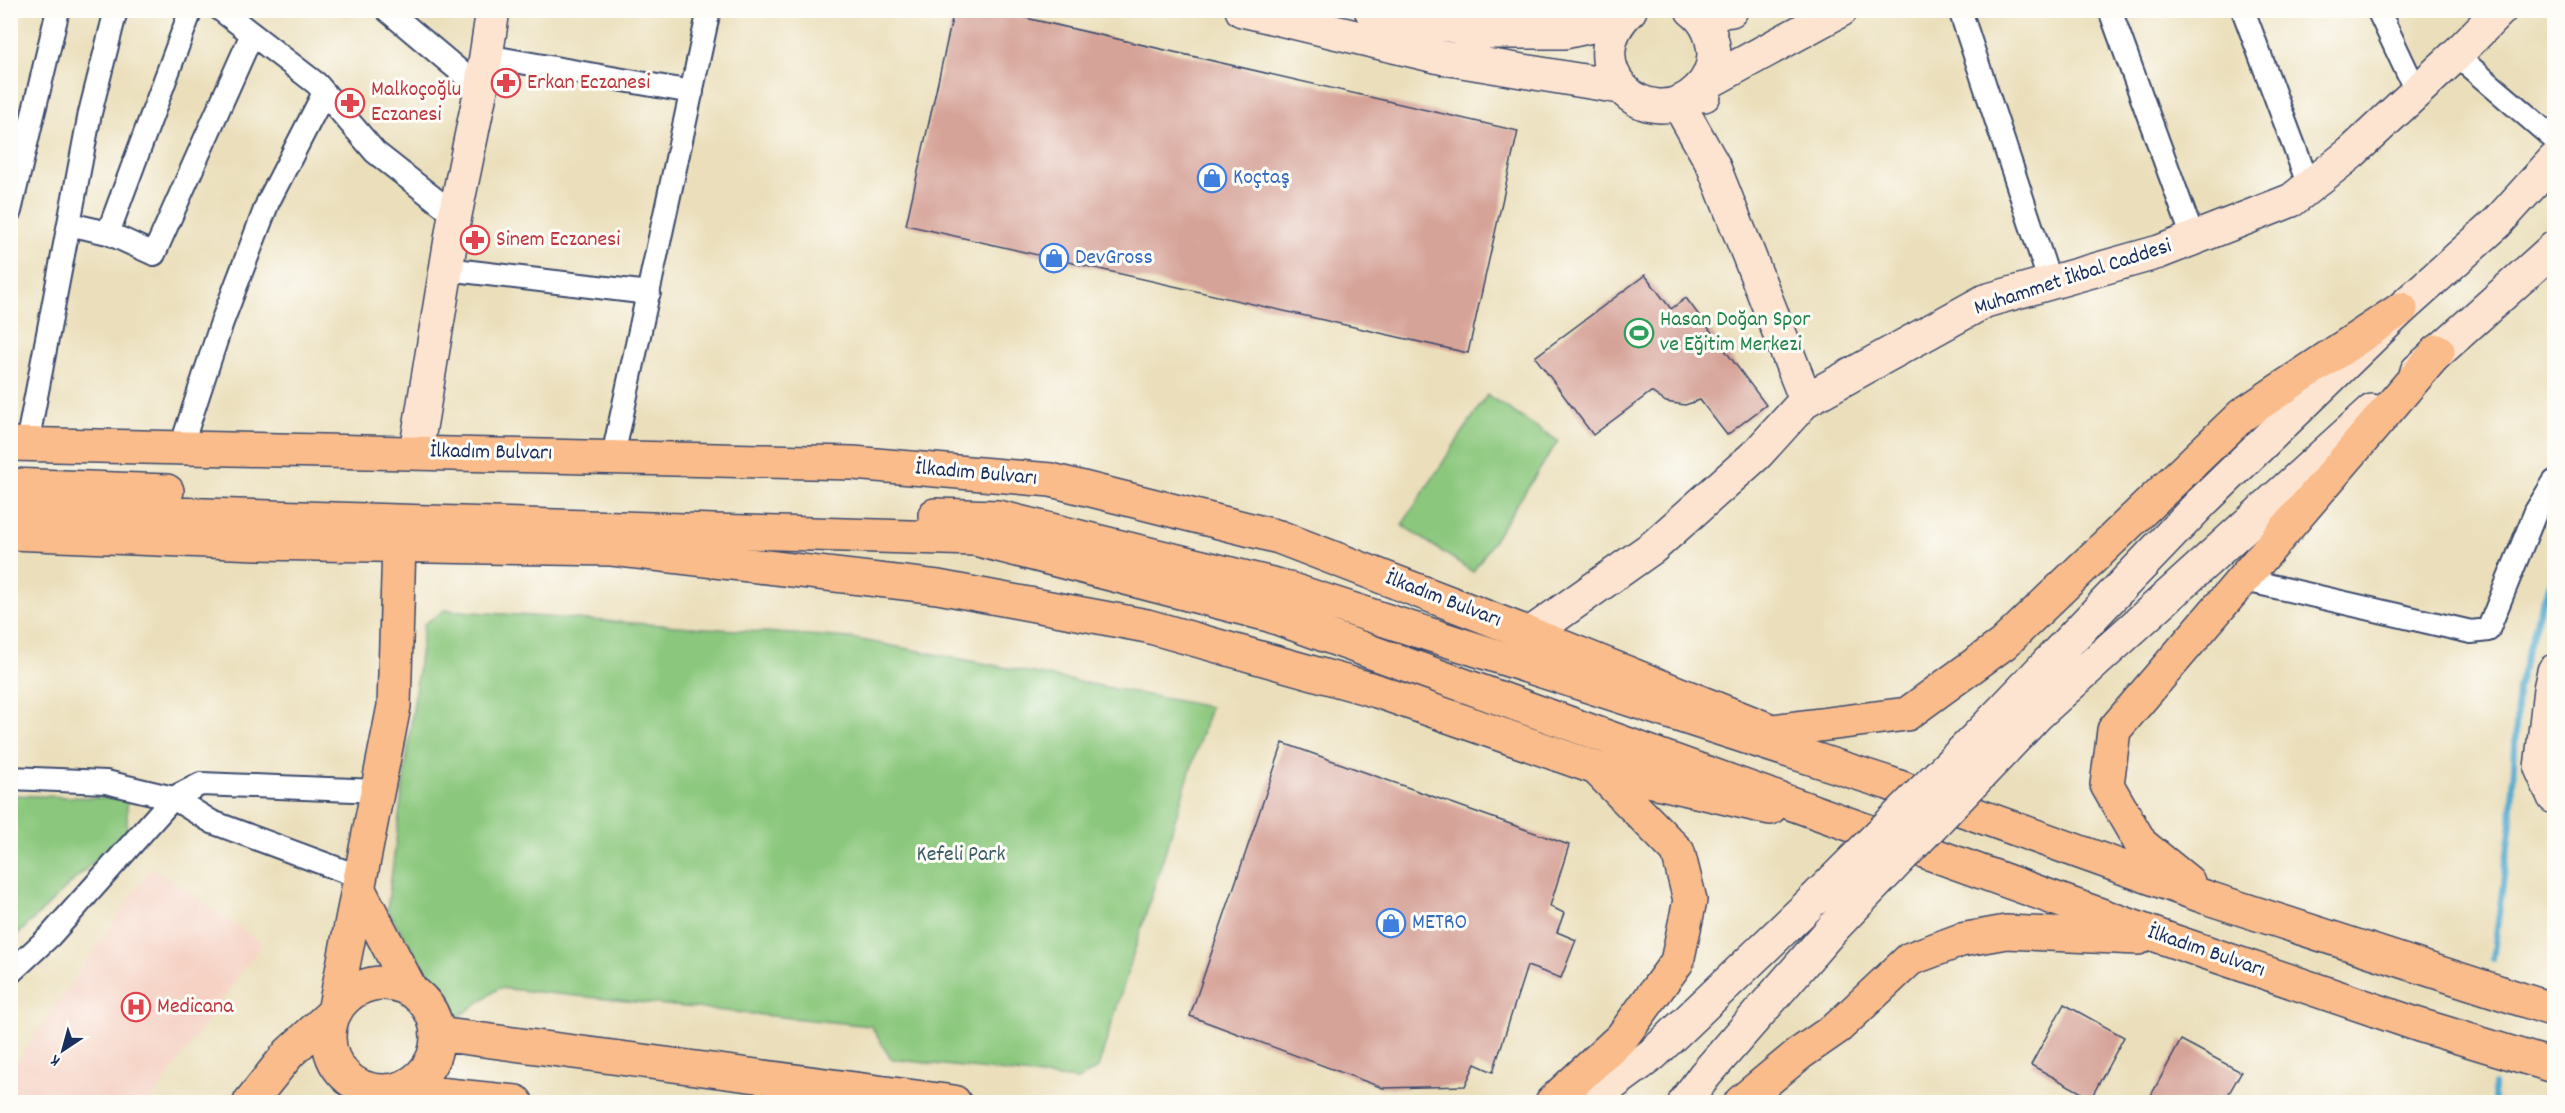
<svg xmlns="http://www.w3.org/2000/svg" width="2565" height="1113" font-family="Dekko,sans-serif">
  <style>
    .built { fill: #f6d2c5 }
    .green { fill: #8bc87d; stroke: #537c6e; stroke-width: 1.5 }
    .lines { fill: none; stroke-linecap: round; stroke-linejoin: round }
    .stream { stroke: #52aacf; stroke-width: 6 }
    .building { fill: #d6a398 }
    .street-casing { stroke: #3a496c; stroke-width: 26 }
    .secondary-casing { stroke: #3a496c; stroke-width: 36 }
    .primary-casing { stroke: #3a496c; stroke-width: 36 }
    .highway-casing { stroke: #3a496c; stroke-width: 36 }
    .street { stroke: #fff; stroke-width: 22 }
    .secondary { stroke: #fde4d1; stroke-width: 33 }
    .primary { stroke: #fabc8b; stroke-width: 33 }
    .highway { stroke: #fabc8b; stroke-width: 33 }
    .secondary-bridge-casing { stroke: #3a496c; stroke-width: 36; stroke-linecap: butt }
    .secondary-bridge { stroke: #fde4d1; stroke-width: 33 }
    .labels { text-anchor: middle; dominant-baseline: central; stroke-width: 6; stroke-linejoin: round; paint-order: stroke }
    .health-label { font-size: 22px; fill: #be3a42; stroke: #fdfcf7; text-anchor: start }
    .shop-label { font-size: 22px; fill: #366cbe; stroke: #fdfcf7; text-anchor: start }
    .street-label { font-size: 22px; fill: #1b2f5e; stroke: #fdfcf7 }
    .leisure-label { font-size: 22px; fill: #27864d; stroke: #fdfcf7; text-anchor: start }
    .park-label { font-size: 22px; fill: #3d5d67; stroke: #fdfcf7 }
  </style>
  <rect width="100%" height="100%" fill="#fdfcf7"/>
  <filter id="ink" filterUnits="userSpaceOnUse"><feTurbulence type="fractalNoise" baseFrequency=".0167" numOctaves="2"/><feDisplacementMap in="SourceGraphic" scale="12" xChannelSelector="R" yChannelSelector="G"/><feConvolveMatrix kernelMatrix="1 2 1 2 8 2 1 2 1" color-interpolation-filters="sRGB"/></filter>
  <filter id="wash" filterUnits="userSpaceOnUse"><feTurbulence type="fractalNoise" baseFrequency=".008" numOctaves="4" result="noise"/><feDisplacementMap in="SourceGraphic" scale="24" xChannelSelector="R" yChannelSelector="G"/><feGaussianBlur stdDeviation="1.35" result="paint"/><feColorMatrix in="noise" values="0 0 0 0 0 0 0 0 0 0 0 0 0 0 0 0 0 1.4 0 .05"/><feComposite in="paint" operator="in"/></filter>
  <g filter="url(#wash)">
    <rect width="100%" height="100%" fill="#ebdfbb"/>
    <path class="built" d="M152 867 262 943 150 1102H11V1070Z"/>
    <path class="green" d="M1487 395 1558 441 1473 572 1402 525Z
      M445 610 851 638 1210 707 1098 1068 1078 1080 891 1059 871 1026 499 988 457 1018 387 910 424 624Z
      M11 795 127 799V829L11 941Z"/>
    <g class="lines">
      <path class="stream" d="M2493 959 2511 823 2518 687 2540 608 2554 574
        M2494 1085V1102"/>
    </g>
    <g id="blocks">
      <path class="building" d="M954 10H991L1518 131 1468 353 906 225Z
        M1645 275 1671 309 1686 298 1766 405 1727 435 1700 400 1685 405 1666 402 1651 392 1593 435 1535 357Z
        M1283 743 1569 845 1550 906 1564 913 1557 932 1576 940 1561 978 1527 966 1493 1072 1475 1064 1465 1086 1383 1088 1190 1016Z
        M2064 1004 2124 1037 2091 1098 2031 1065Z
        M2181 1040 2241 1072 2224 1102 2148 1101Z"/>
    </g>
  </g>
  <g filter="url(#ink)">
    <use href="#blocks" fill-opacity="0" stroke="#3a496c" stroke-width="1.5"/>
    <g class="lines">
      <g class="street-casing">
        <path id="street" d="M221 10 317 84 375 152 455 215
          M387 10 481 89
          M1960 10 2050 283
          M2110 10 2193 238
          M2243 10 2309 186
          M2378 10 2417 93
          M2456 55 2554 139
          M486 56 692 92
          M10 211 58 10
          M69 224 108 233 154 254 252 34
          M108 233 191 10
          M446 269 649 293
          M27 444 90 113 116 10
          M181 447 222 322 268 202 324 93
          M613 456 709 10
          M2241 579 2471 632 2488 630 2536 511 2554 482
          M10 778 106 782 173 798 212 822 360 877
          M10 973 50 936 173 798 201 784 378 791"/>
      </g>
      <g class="secondary-casing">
        <path id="secondary" d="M1242 10 1444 58 1620 87
          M1371 10 1485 32H1565L1619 20
          M1630 10C1571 65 1648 139 1698 90 1708 81 1714 67 1714 54 1713 37 1706 20 1692 10
          M1697 14 1731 10
          M1704 95 1703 85 1841 10
          M1678 103 1713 165 1806 400
          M2417 371 2554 248
          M416 452 455 215 481 89 493 10
          M1530 634 1653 547 1757 454 1806 400 1985 301 2159 252 2292 200 2351 153 2456 55 2500 10
          M2554 671 2550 689 2541 768 2554 797
          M1977 737 2202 502 2401 309 2497 223 2554 160
          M2003 751 2038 714 2372 411
          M1588 1102 1653 1054 1815 899
          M1685 1102 1705 1075 1834 927"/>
      </g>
      <g class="primary-casing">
        <path id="primary" d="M10 444 853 463 1051 480 1279 537 1530 634 1777 733
          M10 533 257 543 612 549 938 587 1147 626 1377 691 1596 768 1770 808
          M1772 731 1907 714 2003 644 2242 415 2401 309
          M358 888 411 990
          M329 1037a54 54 0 1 1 108 0a54 54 0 1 1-108 0Z
          M438 1034 954 1102
          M399 1090 516 1102
          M250 1102 289 1053 334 1012 394 706 399 545
          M1552 1102 1622 1037 1677 962 1690 900 1678 852 1596 768"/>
      </g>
      <g class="highway-casing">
        <path id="highway" d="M10 485 167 491
          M10 509 975 539 1269 615 2170 940 2419 1025 2554 1066
          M935 515 998 517 1280 586 1888 783 2205 897 2554 1010
          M2188 882 2141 844 2107 785 2114 730 2438 351
          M1741 1102 1799 1054 1838 1027 1910 959 1961 940 2006 932 2138 938"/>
      </g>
      <use href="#street" class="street"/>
      <use href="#secondary" class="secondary"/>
      <use href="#primary" class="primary"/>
      <use href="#highway" class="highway"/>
      <g class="secondary-bridge-casing">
        <path id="secondary-bridge" d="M1815 899 1977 737
          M1834 927 2003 751"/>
      </g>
      <use href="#secondary-bridge" class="secondary-bridge"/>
    </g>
  </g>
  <defs>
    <g id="pharmacy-ring" transform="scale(1.5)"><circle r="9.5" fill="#fdfcf7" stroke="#e0444e" stroke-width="1.5"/><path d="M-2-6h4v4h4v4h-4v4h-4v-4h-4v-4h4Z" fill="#e0444e"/></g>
    <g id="shop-ring" transform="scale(1.5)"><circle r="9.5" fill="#fdfcf7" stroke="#3f7fe0" stroke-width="1.5"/><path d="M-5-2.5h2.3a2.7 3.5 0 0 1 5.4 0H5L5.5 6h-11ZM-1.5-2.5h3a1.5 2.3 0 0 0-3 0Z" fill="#3f7fe0"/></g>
    <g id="stadium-ring" transform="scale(1.5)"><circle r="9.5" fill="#fdfcf7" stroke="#2e9e5b" stroke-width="1.5"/><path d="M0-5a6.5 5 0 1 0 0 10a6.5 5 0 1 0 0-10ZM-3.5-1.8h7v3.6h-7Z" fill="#2e9e5b"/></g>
    <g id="hospital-ring" transform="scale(1.5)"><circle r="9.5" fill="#fdfcf7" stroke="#e0444e" stroke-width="1.5"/><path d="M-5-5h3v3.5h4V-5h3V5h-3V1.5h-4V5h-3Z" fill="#e0444e"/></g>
  </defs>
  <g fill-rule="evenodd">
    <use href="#pharmacy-ring" x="506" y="83"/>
    <use href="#pharmacy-ring" x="350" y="103"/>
    <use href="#shop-ring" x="1212" y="178"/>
    <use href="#pharmacy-ring" x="475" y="240"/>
    <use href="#shop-ring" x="1054" y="258"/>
    <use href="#stadium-ring" x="1639" y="333"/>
    <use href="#shop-ring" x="1391" y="923"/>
    <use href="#hospital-ring" x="136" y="1007"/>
  </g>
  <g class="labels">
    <g class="health-label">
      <text x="527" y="83">Erkan Eczanesi</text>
      <text x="371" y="90">Malkoçoğlu<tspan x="371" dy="25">Eczanesi</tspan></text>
      <text x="496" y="240">Sinem Eczanesi</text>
      <text x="157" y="1007">Medicana</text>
    </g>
    <g class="shop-label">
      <text x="1233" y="178">Koçtaş</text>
      <text x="1075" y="258">DevGross</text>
      <text x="1412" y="923">METRO</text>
    </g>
    <g class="street-label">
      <text transform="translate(2073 278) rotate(-18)">Muhammet İkbal Caddesi</text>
      <text transform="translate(491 453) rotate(1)">İlkadım Bulvarı</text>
      <text transform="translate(976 474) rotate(5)">İlkadım Bulvarı</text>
      <text transform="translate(1443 600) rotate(21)">İlkadım Bulvarı</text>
      <text transform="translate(2206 952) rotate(19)">İlkadım Bulvarı</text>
    </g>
    <g class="leisure-label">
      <text x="1660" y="320">Hasan Doğan Spor<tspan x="1660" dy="25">ve Eğitim Merkezi</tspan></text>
    </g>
    <g class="park-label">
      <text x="961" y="855">Kefeli Park</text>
    </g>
  </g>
  <rect width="2565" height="1113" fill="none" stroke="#fdfcf7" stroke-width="36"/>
  <g transform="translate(63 1050) rotate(216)" stroke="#fdfcf7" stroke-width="4.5" paint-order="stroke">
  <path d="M0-4.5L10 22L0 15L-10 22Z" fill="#1b2f5e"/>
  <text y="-9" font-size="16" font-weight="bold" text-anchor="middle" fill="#1b2f5e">K</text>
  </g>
</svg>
